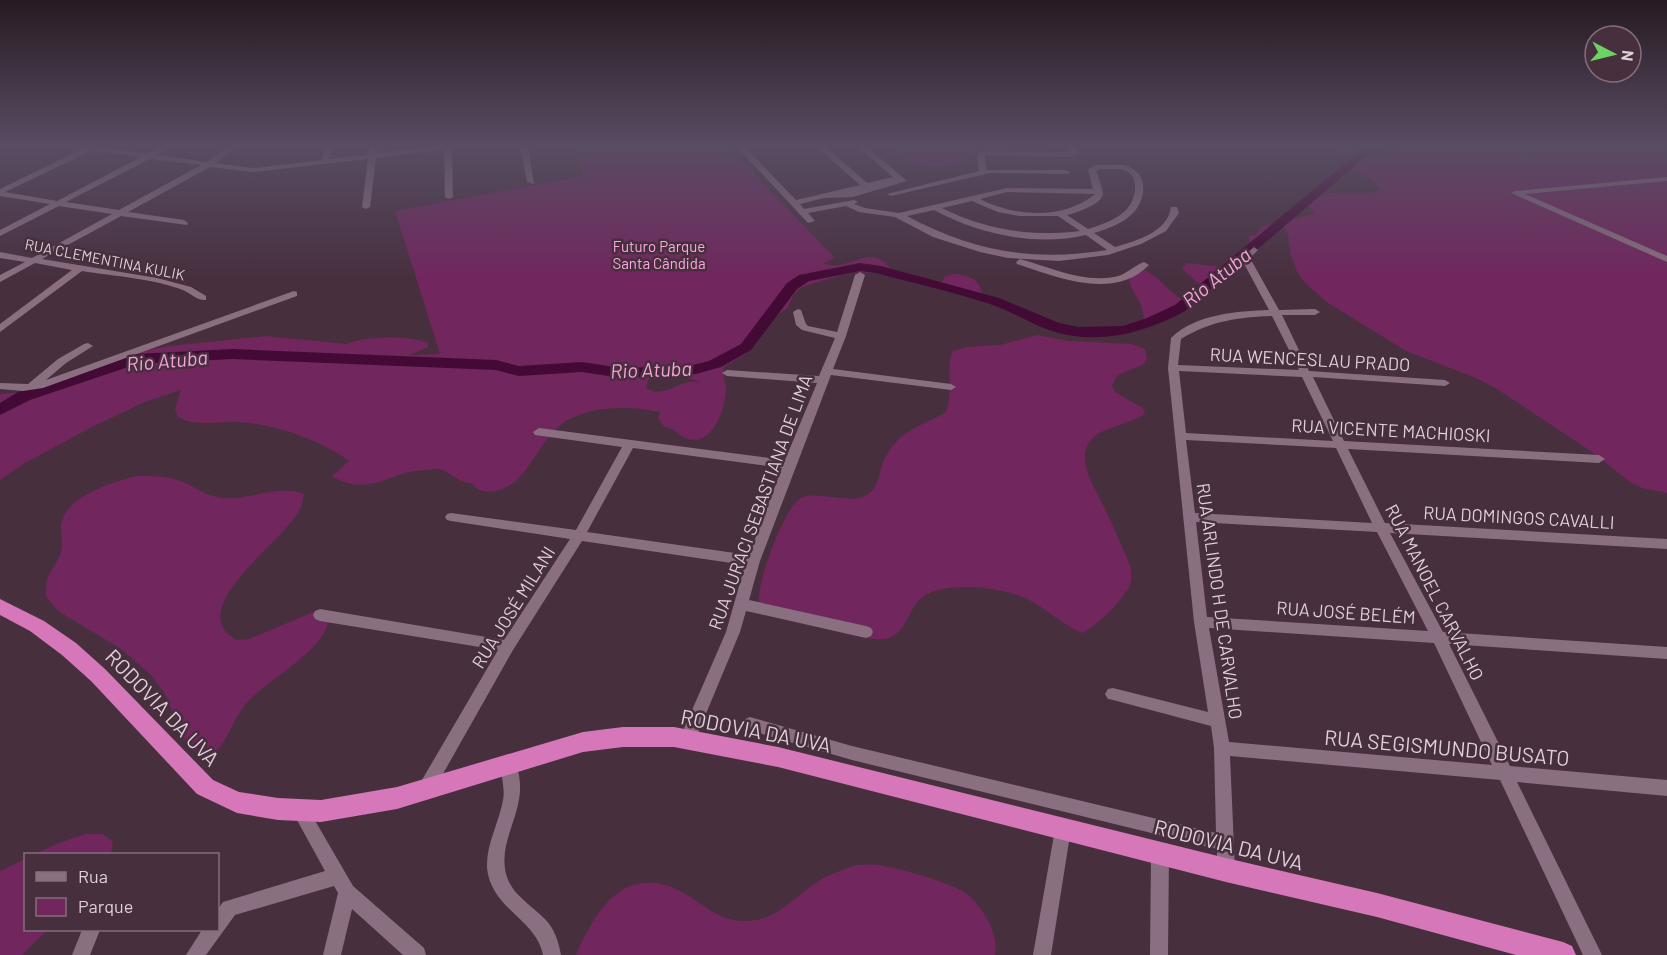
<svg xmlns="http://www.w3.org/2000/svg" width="1667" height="955" font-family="Barlow,sans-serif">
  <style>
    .green { fill: #71265d; fill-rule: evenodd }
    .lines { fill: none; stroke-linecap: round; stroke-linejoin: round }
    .river { fill: #430a35; fill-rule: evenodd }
    .minor { fill: #8a6f80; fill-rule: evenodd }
    .highway { fill: #d677b9; fill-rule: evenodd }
    .labels { text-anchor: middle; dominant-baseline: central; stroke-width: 5; stroke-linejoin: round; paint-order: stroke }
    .far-park-label { font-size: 15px; fill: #fda7e0; stroke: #472f3e }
    .far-street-label { font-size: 15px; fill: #decfd8; stroke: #472f3e }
    .street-label { font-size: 18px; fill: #decfd8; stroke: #472f3e }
    .water-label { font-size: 20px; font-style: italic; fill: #f8a2db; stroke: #472f3e }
    .near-street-label { font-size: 21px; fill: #decfd8; stroke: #472f3e }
  </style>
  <rect width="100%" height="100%" fill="#472f3e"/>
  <path class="green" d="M573 145H724L735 154 835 258 823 263C850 275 869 237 894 273L851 272 802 287 794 294 787 309 774 316 747 353 724 367C722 375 726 382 726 390 725 409 713 446 688 439 677 436 677 428 664 427L658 418 660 412C631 406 593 405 566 421 543 436 535 463 516 481 504 491 481 498 472 483 457 484 449 468 434 469 425 470 411 471 402 474 377 483 357 492 332 476L349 461C319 439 274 424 237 422 216 421 196 427 178 417L175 409 181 390 145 402 94 426 25 463 0 480V394L27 392 141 351 170 346 266 336 346 344C363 336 411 335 428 343V347L410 355 440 354 395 211 583 176ZM682 376 700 382C696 382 689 381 685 383 671 387 661 397 646 388L648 380Z
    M894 145H978V146C973 152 968 159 960 162 947 168 890 168 894 145Z
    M1335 145 1366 152 1402 149 1410 145H1667V493L1642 488 1630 482 1592 452 1497 389 1476 378 1406 351 1328 303 1304 282 1297 271 1291 256 1288 235 1283 225H1274L1253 246 1248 236 1256 235 1261 227 1314 214 1312 209 1300 201C1307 183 1362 202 1380 189L1374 181 1351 169 1334 148Z
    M1187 263 1229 268 1205 289 1182 269Z
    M1137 268C1161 272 1168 297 1190 302L1174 313 1144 324C1144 297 1130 295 1128 274Z
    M952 274C969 275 980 278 983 297L942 283 944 277Z
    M1037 335 1069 341 1132 344 1145 349 1147 358 1144 364 1118 375 1112 385 1115 392 1143 408 1145 414C1129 425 1104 426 1091 440 1074 459 1097 491 1105 509 1114 528 1123 548 1131 568 1131 572 1132 578 1131 582 1127 597 1095 628 1082 633 1063 625 1049 611 1031 601 1007 587 942 579 920 599 908 611 905 636 885 639 861 642 787 617 760 609 760 605 758 600 759 596 760 577 785 503 803 497 823 491 855 507 871 492 879 484 879 472 883 462 900 428 917 429 946 412 954 391 945 364 953 351L966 347 1000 345Z
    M138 476C153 476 169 476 183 482 197 488 207 496 222 498 249 501 278 483 304 494 303 498 303 504 301 507 289 537 199 596 225 631 228 634 232 637 236 640L249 639 318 610 330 613C329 651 268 677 245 705 232 721 228 741 213 755L197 754 183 737 165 694 151 675 121 649 58 611 46 596C46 590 46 583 48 577 52 567 61 558 62 547 63 540 60 532 61 524 66 496 114 481 138 476Z
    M85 834H103L113 842 111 854H35L59 843Z
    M25 859 26 930H47L22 955H0V871Z
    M856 865C864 865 872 864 879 865 898 868 953 883 967 894 983 908 999 933 995 955H576C595 912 622 865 676 889 706 903 719 926 756 920 781 916 801 891 822 879 833 873 845 869 856 865Z"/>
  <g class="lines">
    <path class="river" d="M1373 145H1386L1363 159 1185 311C1143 334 1095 346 1049 330 1029 323 1011 311 990 304 953 292 914 283 876 273L860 271 809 281 797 289 751 350 721 367 696 374 621 378 582 372 519 376 496 370 233 359 137 364 30 400 0 415V403L18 392 135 354 233 349 496 360 519 366 582 362 621 368 689 366 709 361 741 344 787 283 799 275 860 263 881 266 999 298 1059 323 1078 327 1123 326 1147 318 1175 305 1355 155Z"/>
    <path class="minor" d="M62 145 91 146 148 154 165 145H175L157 155 207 162 231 145H240L215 163 253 168 322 160 324 145H332L329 159 369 154 370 145H378L377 153 444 145H470L452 149 453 197 449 199 445 197 444 150 376 158 370 207 366 209 362 207 368 159 253 172 210 167 128 212 184 220 188 223 187 225 121 216 42 259 157 278 191 287 206 296V300C198 301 193 295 185 291 158 279 112 276 82 271L0 332V324L72 270 35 263 0 282V275L25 262 0 258V252L32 258 112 214 59 206 0 236V230L50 204 0 196V189L82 149ZM91 151 141 157 57 201 5 192ZM150 159 201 165 119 210 66 202Z
      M520 145H528L534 184 527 182Z
      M735 145H743L796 200 860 185 815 145H824L867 183 893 177 856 145H865L907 181 853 197 824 198 800 204 804 209 854 200 858 202 854 204 865 208 899 213 1007 188 1093 189 1088 170C1095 164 1101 164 1110 165 1116 165 1123 164 1129 167 1150 175 1145 202 1132 214 1122 224 1107 229 1094 233L1115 247C1136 241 1168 232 1171 207H1177L1179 213 1166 231 1141 244 1108 255 1059 261 1008 258 980 252 933 237 895 217 859 212 846 206 808 213 815 221 808 223ZM1100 169C1107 169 1117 168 1124 170 1141 176 1136 200 1126 210 1116 220 1101 225 1088 229L1067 215C1076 213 1102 204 1103 194 1103 188 1098 177 1096 171ZM1007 192 1095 194C1064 220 1015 217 980 199ZM972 201 998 212 1019 216H1058L1080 231C1032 237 986 230 942 208ZM934 210C979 234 1035 247 1086 235L1107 250C1033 262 972 251 907 216Z
      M1064 145H1072L1080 153 1069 157 985 155 986 170H1066L1070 172 1069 174 990 173 891 196 887 194 979 171 977 156 980 151 1071 152Z
      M1667 177V181L1525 194 1667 256V262L1511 193 1515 191Z
      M1254 247 1258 250 1250 258 1279 310 1315 309 1320 312 1315 315H1282L1309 371 1445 380 1450 383 1445 386 1313 377 1344 441 1599 455 1605 459 1599 463 1348 449 1385 523 1667 539V549L1390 533 1443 632 1667 647V659L1449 644 1510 766 1667 780V796L1517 782 1602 955H1583L1500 780 1230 756 1235 870 1232 876 1226 879 1220 876 1217 870V849L852 760 745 729 742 724 745 719 750 717 852 746 1216 833 1214 748 1211 726 1113 700 1108 699 1105 694 1108 689 1113 688 1208 712 1194 622 1168 368 1171 338C1195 314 1238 311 1269 310L1241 258ZM1272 316 1299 370 1178 365 1181 339C1210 321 1239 317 1272 316ZM1179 371 1302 377 1333 441 1186 433ZM1186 440 1336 448 1372 523 1195 513ZM1196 522 1377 532 1428 631 1207 617ZM1209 628 1434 643 1492 765 1229 742Z
      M1020 259C1050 267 1082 283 1114 277 1126 275 1133 266 1144 262L1149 265C1114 301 1057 277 1017 264L1016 262Z
      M860 272 865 275 846 336 833 369 951 384 956 387 951 390 831 375 760 561 749 600 866 626 871 628 873 632 871 636 866 638 746 611 740 632 695 740 693 745 687 747 681 745 679 740 726 632 745 565 582 541 513 650 431 795 425 798 419 795 417 790 419 785 498 650 320 621 315 619 313 615 315 611 320 609 504 640 570 539 451 521 447 520 445 517 447 514 451 513 576 530 622 447 535 435 533 432 539 428 785 460 817 383 727 376 722 373 727 370 819 376 835 338 802 330 796 325 793 312 798 309 801 310 806 324 808 326 837 332 855 275ZM633 448 782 468 749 555 587 532Z
      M294 291 297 292V296L43 388 23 391 0 389V383L28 384 58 359 84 344 88 343 93 346 66 363 46 380Z
      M508 758 514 760C535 806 494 837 507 877 513 897 538 909 550 925 556 934 559 944 561 955H543C536 919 491 909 487 868 486 844 499 823 503 800 506 787 498 768 502 760Z
      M300 803 306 805 353 886 424 948 426 955H403L352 909 341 955H323L338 893 334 886 235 915 206 955H186L202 930H218V909L223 902 325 871 292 811 294 805Z
      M1063 821 1069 823 1071 829 1051 955H1033L1055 829 1057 823Z
      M1160 846 1166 848 1169 854 1168 955H1150L1151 854 1154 848Z
      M82 930H100L90 955H72Z"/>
    <path class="highway" d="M0 599 44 621 76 643 105 669 213 780 239 792 278 798 321 800 397 787 583 732 623 727H674L778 747 1226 858 1377 893 1563 942 1572 946 1576 955H1516L1377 917 1226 882 778 767 674 747H623L583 752 397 809 321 822 278 820 237 813 197 794 91 681 62 655 30 631 0 615Z"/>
  </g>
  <linearGradient id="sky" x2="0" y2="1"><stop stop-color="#271a22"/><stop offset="0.52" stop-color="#584d63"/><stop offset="1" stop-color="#584d63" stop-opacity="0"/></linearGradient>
  <rect width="1667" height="279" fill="url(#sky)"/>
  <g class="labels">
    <g class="far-park-label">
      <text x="659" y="246">Futuro Parque<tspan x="659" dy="17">Santa Cândida</tspan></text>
    </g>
    <g class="far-street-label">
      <text transform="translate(105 259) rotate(11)">RUA CLEMENTINA KULIK</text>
    </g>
    <g class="street-label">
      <text transform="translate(1310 359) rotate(3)">RUA WENCESLAU PRADO</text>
      <text transform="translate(1391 430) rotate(3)">RUA VICENTE MACHIOSKI</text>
      <text transform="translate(760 502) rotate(-70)">RUA JURACI SEBASTIANA DE LIMA</text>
      <text transform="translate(1519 517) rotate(3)">RUA DOMINGOS CAVALLI</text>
      <text transform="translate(1435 592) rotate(63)">RUA MANOEL CARVALHO</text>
      <text transform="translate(1220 601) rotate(82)">RUA ARLINDO H DE CARVALHO</text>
      <text transform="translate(513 607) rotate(-58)">RUA JOSÉ MILANI</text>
      <text transform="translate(1346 612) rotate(4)">RUA JOSÉ BELÉM</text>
    </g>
    <g class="water-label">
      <text transform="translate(1216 277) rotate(-39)">Rio Atuba</text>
      <text transform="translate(167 360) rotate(-5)">Rio Atuba</text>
      <text transform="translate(651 369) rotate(-2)">Rio Atuba</text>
    </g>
    <g class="near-street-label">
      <text transform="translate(163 707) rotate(46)">RODOVIA DA UVA</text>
      <text transform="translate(756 730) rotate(11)">RODOVIA DA UVA</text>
      <text transform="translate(1447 747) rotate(5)">RUA SEGISMUNDO BUSATO</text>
      <text transform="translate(1229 844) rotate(14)">RODOVIA DA UVA</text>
    </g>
  </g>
  <rect x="24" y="853" width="195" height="78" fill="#472f3e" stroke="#836f7c" stroke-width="1.5"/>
  <rect x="36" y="872" width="30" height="9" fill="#8a6f80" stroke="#836f7c" stroke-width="1.5"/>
  <text x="78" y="883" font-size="18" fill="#decfd8">Rua</text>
  <rect x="36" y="898" width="30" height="18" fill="#71265d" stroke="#836f7c" stroke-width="1.5"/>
  <text x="78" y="913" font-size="18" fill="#decfd8">Parque</text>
  <g transform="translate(1613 54) rotate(97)"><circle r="28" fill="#472f3e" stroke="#836f7c" stroke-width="1.5"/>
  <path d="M0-4.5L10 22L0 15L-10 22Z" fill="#6cd362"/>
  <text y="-9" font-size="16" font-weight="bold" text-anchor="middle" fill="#decfd8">N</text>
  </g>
</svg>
